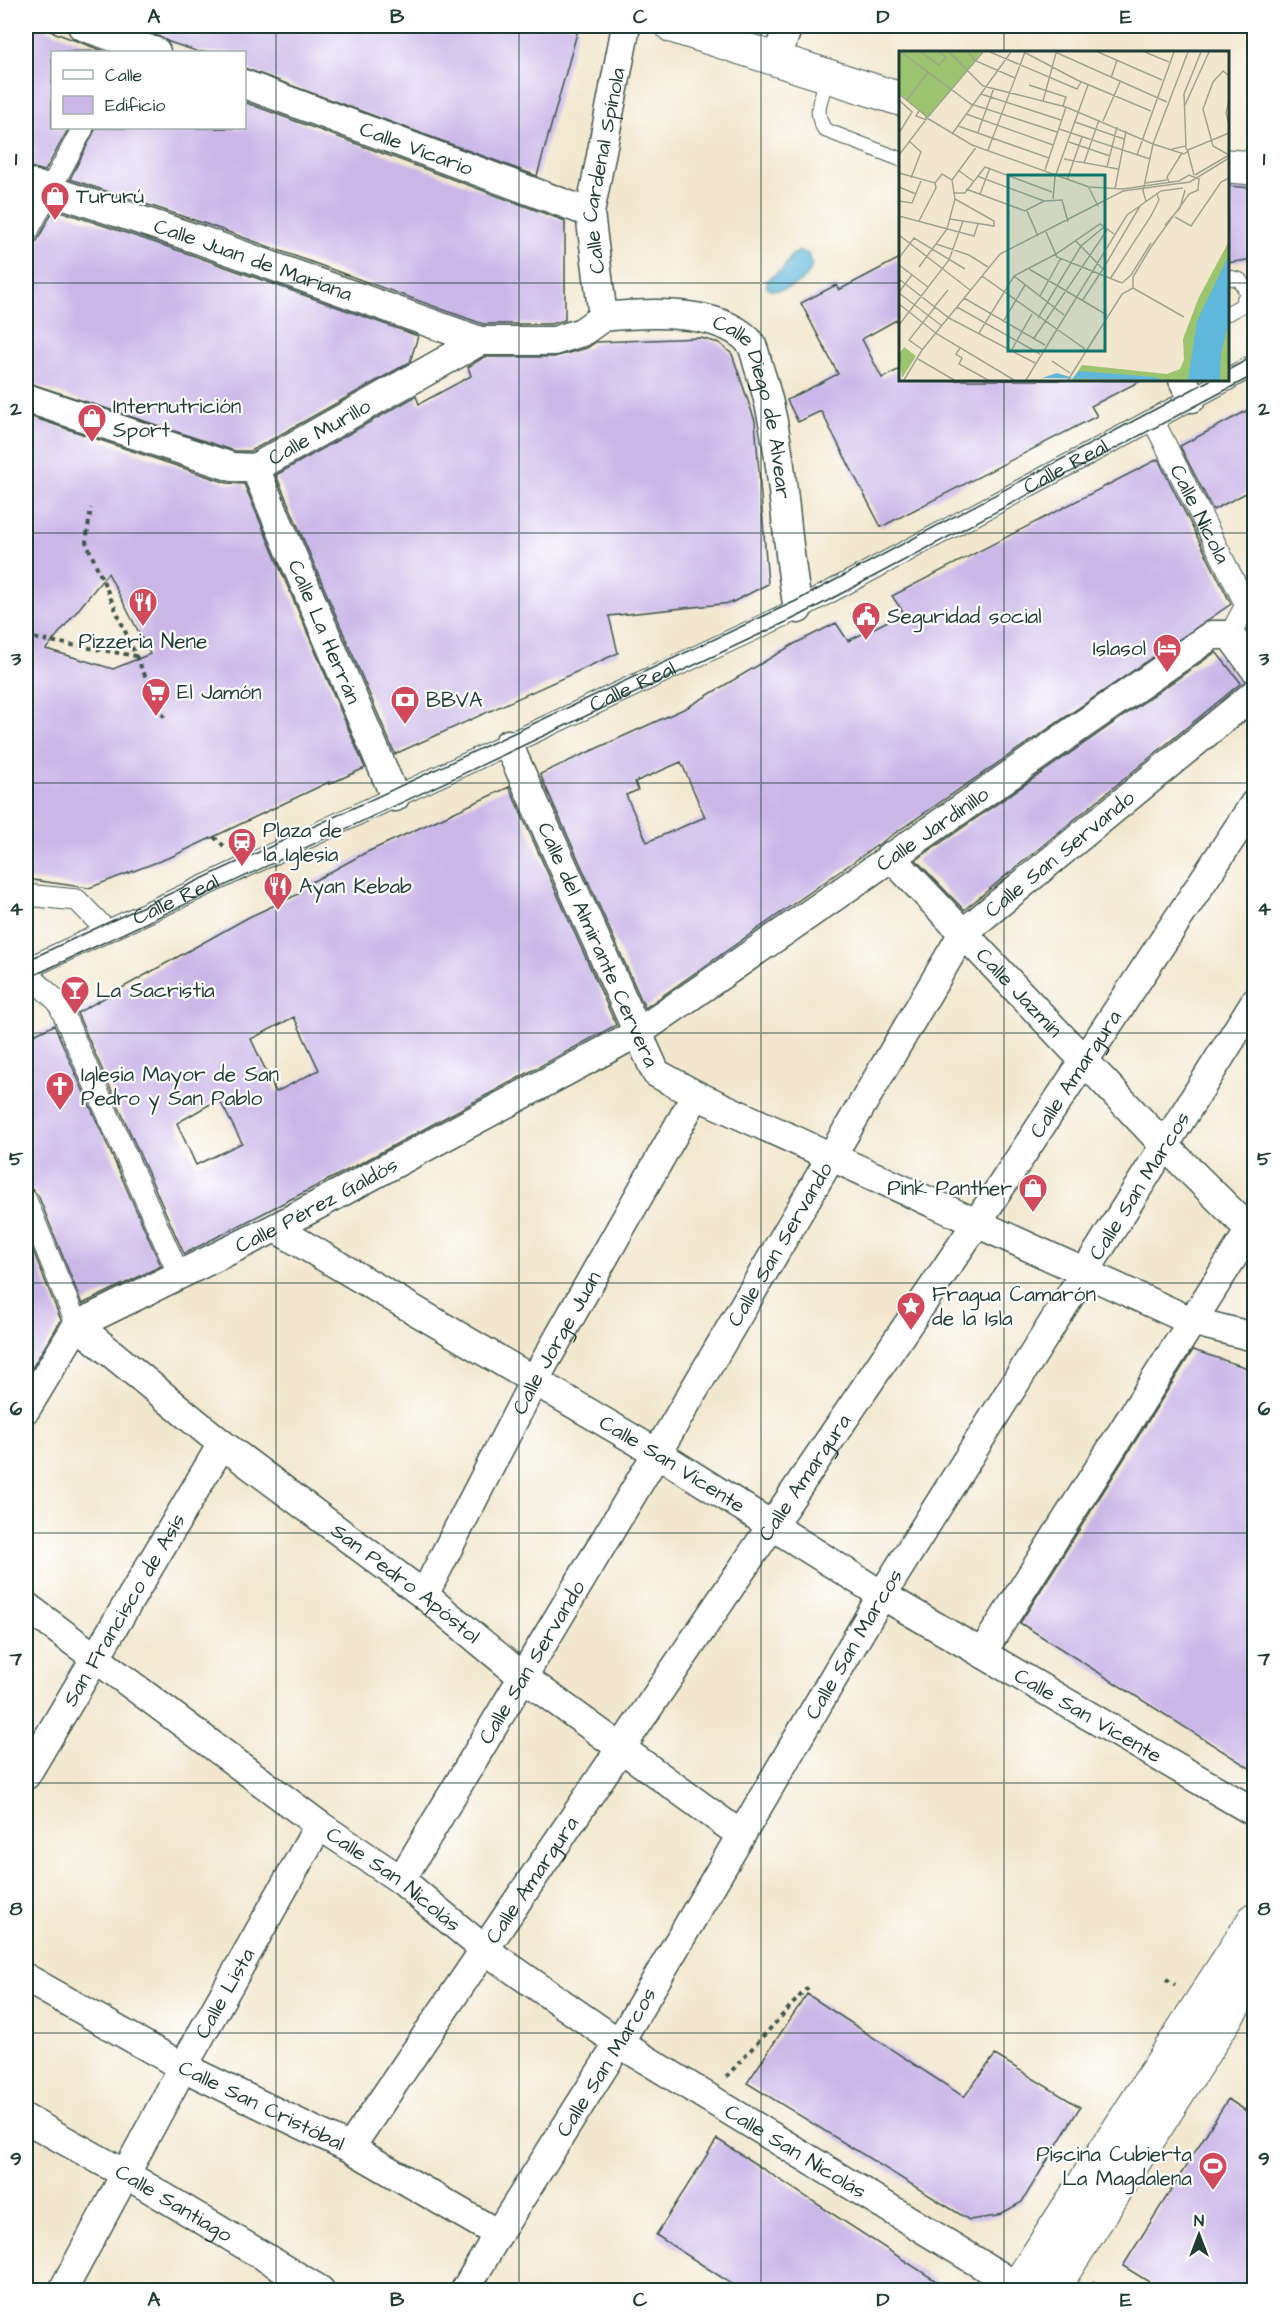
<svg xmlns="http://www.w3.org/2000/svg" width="1280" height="2316" font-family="'Architects Daughter',sans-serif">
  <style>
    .water { fill: #5fb7dc; stroke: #3f7a88; stroke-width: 1.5 }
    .building { fill: #cab7e8; fill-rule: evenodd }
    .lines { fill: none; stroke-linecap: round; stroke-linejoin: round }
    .service-casing { stroke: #3f564b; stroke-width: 16 }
    .pedestrian-casing { stroke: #3f564b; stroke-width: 23 }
    .minor-casing { stroke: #3f564b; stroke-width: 31 }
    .tertiary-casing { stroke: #3f564b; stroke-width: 35 }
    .path { stroke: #3f564b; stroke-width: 4; stroke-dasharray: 4.5 4.5; stroke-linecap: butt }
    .service { stroke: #fff; stroke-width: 14 }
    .pedestrian { stroke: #fff; stroke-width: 21 }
    .minor { stroke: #fff; stroke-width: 28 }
    .tertiary { stroke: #fff; stroke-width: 33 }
    .tram { stroke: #1f3d34; stroke-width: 1.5 }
    .grid { fill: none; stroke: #1f3d34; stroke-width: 1.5; stroke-opacity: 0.55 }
    .labels { text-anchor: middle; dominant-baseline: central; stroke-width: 4.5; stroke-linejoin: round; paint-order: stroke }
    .street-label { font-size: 21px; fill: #1f3d34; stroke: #fff }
    .poi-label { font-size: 21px; fill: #1f3d34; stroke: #fff; text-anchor: start }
    .inset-road { fill: none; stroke: #9ea390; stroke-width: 1.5 }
    .view { fill: #0f766e; fill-opacity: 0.15; stroke: #0f766e; stroke-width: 3 }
    .inset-edge { fill: none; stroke: #1f3d34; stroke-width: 3 }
    .neatline { fill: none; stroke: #1f3d34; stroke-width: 2 }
    .grid-label { font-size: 20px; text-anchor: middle; font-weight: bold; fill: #1f3d34 }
  </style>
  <rect width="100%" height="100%" fill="#fff"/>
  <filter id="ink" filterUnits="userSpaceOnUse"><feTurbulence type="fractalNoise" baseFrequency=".0167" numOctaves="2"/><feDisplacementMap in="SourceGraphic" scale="12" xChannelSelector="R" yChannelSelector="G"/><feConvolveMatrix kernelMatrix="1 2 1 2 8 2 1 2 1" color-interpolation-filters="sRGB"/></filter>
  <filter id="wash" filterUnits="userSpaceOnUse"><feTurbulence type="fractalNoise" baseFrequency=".008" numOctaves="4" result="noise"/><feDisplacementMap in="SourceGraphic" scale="24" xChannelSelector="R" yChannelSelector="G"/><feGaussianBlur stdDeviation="1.35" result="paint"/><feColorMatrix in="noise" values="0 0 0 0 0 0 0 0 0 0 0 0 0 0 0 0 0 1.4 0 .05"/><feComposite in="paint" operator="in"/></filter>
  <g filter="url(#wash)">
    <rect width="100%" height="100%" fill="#f2e7ce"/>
    <path class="water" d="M800 251 808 254 812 266C807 282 788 291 771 290L767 287V280L783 269 792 255Z"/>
    <g id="blocks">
      <path class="building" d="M26 26H37L103 51 52 52V128H69L45 171 26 166Z
        M152 26H579L537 176 244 68V52H199L169 42 150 32Z
        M244 102 565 221V320L551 324H483L206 224 70 179 96 128H244Z
        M1227 186 1254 188V259L1227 263Z
        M54 209 195 256 418 336 410 362 251 451H235L26 382V247L37 241Z
        M900 258V318L862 339 882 378 900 369V380H1142L1091 406 1097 416 881 527 821 411 798 422 787 400 838 374 801 303 836 285 839 290Z
        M701 338 719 343 732 354 755 421 768 584 731 603 609 616 618 653 395 754 276 475 416 396 419 404 471 376 468 367 484 357H554L587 348 596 342Z
        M1254 407V489L1213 510 1180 446Z
        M26 415 227 483 244 484 365 768 329 784V782L173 856 89 888 26 879ZM108 573 150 654 113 669 46 649Z
        M1158 459 1231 604 879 844 645 1008 540 774 688 707 794 644 836 623 848 641 904 613 892 596ZM681 762 705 817 647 842 626 795 638 790 635 782Z
        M1216 652 1241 683 964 910 916 860Z
        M509 787 616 1025 363 1162 184 1254 77 1013 249 917 301 893 299 889 365 853ZM294 1017 319 1070 276 1092 251 1039ZM219 1099 242 1143 196 1165 177 1123Z
        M54 1025 161 1266 82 1304 38 1195 26 1184V1039Z
        M26 1233 61 1320 26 1378Z
        M1193 1350 1254 1370V1771L1020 1623Z
        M807 1994 964 2097 995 2055 1080 2107 1022 2202 997 2216 969 2220 747 2083Z
        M1228 2099 1254 2116V2290H1162L1123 2266Z
        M717 2139 950 2290H741L656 2235Z"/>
    </g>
  </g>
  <g filter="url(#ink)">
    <use href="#blocks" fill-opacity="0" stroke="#3f564b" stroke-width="1.5"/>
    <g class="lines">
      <g class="service-casing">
        <path id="service" d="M829 76C822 95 812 112 825 130L900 159
          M1228 277 1240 280 1247 293 1241 306 1228 313"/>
      </g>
      <g class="pedestrian-casing">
        <g id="pedestrian">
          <path d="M124 52 139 26"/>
          <path d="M26 234 83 128"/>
          <path d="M1228 379 1254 365"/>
          <path id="s1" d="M1153 420 1246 605 1230 635"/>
          <path d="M26 895 77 900 107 931"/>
          <path d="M26 966 30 976 58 1002 179 1275"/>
          <path id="s2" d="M26 969 798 609 1227 380"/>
          <path d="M26 1200 77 1325"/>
        </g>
      </g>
      <g class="minor-casing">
        <g id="minor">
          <path d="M82 26 156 52"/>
          <path d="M777 57 788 26"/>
          <path id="s3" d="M244 84 590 213"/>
          <path id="s4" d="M26 182 200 240 480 341"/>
          <path id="s5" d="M603 317C644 313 716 308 748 340 754 346 756 358 758 365 785 443 783 528 798 609"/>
          <path id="s6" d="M603 317 590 213 626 26"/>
          <path d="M1183 380 1192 398"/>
          <path id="s7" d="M26 398 232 467 255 468 480 341H554L582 332 603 317"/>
          <path id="s8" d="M255 468 395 797"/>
          <path id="s9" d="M508 744 656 1073 696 1095 1191 1321 1254 1337"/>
          <path id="s10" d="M890 856 1165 1146 1250 1230 982 1653"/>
          <path id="s11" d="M275 1228 657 1453 882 1595 1254 1812"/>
          <path id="s12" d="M77 1325 222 1444 424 1595 523 1677 741 1835"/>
          <path id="s13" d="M26 1409 77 1325 275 1228 639 1032 1212 635H1230L1254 668"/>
          <path id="s14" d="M424 1595 534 1381 696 1095"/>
          <path id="s15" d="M26 1606 319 1825 401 1880 485 1950 619 2043 1018 2287"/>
          <path id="s16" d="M26 1775 222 1444"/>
          <path id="s17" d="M401 1880 657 1453 963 933 1254 694"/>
          <path id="s18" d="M26 1978 183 2067 350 2148 498 2234"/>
          <path id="s19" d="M26 2119 127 2175 320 2290"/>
          <path id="s20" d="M350 2148 976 1224 1254 804"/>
          <path id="s21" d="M63 2290 183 2067 319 1825"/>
          <path id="s22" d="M465 2290 498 2234 619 2043 882 1595 1254 1003"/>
        </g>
      </g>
      <g class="tertiary-casing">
        <path id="tertiary" d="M672 26 900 99
          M1228 166 1254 168
          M1015 2290 1254 1920
          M1052 2290 1254 1974"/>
      </g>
      <path class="path" d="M26 637 136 656 86 542 91 508
        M136 656 164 717
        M214 837 226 848
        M1166 1979 1175 1985
        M726 2077 810 1985
        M1092 2282 1105 2290"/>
      <use href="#service" class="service"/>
      <use href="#pedestrian" class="pedestrian"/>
      <use href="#minor" class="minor"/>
      <use href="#tertiary" class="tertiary"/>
      <path class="tram" d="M1228 370 1254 356
        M26 961 796 601 1210 380
        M26 979 799 616 1254 375"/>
    </g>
  </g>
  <path class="grid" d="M276 26V2290M519 26V2290M761 26V2290M1004 26V52M26 283H900M1228 283H1254M1004 380V2290M26 533H1254M26 783H1254M26 1033H1254M26 1283H1254M26 1533H1254M26 1783H1254M26 2033H1254"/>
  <defs>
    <g id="shop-pin" transform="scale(1.5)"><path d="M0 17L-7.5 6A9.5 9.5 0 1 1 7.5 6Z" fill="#d1495b" stroke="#fff"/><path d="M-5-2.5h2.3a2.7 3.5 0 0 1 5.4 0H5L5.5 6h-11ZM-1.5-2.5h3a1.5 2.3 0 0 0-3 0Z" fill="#fff"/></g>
    <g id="restaurant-pin" transform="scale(1.5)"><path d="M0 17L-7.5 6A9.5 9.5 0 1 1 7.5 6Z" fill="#d1495b" stroke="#fff"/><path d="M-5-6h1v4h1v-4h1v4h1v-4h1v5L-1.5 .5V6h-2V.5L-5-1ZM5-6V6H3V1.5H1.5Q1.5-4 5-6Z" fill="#fff"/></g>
    <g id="civic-pin" transform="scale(1.5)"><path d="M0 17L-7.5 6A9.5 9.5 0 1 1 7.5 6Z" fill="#d1495b" stroke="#fff"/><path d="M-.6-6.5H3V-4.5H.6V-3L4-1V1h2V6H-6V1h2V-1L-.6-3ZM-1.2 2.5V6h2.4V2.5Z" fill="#fff"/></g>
    <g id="hotel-pin" transform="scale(1.5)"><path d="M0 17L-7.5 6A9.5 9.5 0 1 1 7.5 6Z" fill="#d1495b" stroke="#fff"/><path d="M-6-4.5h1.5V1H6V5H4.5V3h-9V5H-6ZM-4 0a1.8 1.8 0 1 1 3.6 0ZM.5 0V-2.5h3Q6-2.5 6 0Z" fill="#fff"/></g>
    <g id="supermarket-pin" transform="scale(1.5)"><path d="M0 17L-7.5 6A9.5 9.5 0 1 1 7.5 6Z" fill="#d1495b" stroke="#fff"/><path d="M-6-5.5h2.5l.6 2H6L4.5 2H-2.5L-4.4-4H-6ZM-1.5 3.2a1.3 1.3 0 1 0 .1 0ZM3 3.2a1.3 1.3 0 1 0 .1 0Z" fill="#fff"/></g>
    <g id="bank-pin" transform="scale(1.5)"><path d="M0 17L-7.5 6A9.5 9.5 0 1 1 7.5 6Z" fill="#d1495b" stroke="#fff"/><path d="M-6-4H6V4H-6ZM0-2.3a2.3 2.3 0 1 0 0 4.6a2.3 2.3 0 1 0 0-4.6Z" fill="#fff"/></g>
    <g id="station-pin" transform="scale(1.5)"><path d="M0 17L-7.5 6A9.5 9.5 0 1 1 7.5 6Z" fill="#d1495b" stroke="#fff"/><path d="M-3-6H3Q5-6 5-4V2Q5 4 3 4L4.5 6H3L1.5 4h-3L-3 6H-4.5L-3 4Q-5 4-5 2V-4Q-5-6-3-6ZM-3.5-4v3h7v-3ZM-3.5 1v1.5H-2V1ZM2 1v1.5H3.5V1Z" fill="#fff"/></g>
    <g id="bar-pin" transform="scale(1.5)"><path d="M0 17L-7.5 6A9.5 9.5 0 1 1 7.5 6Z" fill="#d1495b" stroke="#fff"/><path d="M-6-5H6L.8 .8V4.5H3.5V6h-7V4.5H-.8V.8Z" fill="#fff"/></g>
    <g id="church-pin" transform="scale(1.5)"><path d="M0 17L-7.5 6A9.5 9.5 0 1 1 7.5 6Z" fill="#d1495b" stroke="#fff"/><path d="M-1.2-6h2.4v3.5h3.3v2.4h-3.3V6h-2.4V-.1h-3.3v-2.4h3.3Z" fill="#fff"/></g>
    <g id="sight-pin" transform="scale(1.5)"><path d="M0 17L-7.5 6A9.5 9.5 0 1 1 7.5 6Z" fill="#d1495b" stroke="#fff"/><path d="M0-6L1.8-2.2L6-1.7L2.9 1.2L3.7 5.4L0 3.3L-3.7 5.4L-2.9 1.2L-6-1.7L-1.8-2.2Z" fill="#fff"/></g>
    <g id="stadium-pin" transform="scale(1.5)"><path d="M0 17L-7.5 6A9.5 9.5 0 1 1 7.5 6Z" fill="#d1495b" stroke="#fff"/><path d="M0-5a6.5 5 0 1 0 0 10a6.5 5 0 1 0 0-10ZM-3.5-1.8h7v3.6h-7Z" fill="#fff"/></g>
  </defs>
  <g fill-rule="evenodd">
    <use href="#shop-pin" x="55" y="196"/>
    <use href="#shop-pin" x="92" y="418"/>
    <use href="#restaurant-pin" x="143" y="602"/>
    <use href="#civic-pin" x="866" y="616"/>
    <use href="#hotel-pin" x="1167" y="648"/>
    <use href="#supermarket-pin" x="156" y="692"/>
    <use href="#bank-pin" x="405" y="700"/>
    <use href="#station-pin" x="242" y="842"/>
    <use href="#restaurant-pin" x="278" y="886"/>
    <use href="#bar-pin" x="75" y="990"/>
    <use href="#church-pin" x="60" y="1086"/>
    <use href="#shop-pin" x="1033" y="1188"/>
    <use href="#sight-pin" x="911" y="1306"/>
    <use href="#stadium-pin" x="1213" y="2166"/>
  </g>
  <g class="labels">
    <g class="street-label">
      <text stroke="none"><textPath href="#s3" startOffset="184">Calle Vicario</textPath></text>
      <text stroke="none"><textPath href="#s6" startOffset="148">Calle Cardenal Spínola</textPath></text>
      <text stroke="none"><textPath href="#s4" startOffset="240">Calle Juan de Mariana</textPath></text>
      <text stroke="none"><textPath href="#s5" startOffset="213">Calle Diego de Alvear</textPath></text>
      <text stroke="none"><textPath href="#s7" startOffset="314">Calle Murillo</textPath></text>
      <text stroke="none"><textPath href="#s2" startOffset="1155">Calle Real</textPath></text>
      <text stroke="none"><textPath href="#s1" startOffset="105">Calle Nicola</textPath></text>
      <text stroke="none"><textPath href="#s8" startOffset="178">Calle La Herrán</textPath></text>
      <text stroke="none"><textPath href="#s2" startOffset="669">Calle Real</textPath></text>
      <text stroke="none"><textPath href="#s13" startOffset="1089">Calle Jardinillo</textPath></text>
      <text stroke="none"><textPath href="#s17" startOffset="1226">Calle San Servando</textPath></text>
      <text stroke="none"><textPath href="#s2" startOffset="165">Calle Real</textPath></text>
      <text stroke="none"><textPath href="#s9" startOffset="220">Calle del Almirante Cervera</textPath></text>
      <text stroke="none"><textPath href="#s10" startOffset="188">Calle Jazmín</textPath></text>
      <text stroke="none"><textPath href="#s20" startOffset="1296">Calle Amargura</textPath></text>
      <text stroke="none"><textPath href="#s22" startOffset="1294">Calle San Marcos</textPath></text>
      <text stroke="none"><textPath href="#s13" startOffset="366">Calle Pérez Galdós</textPath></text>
      <text stroke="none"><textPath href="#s17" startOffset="740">Calle San Servando</textPath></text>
      <text stroke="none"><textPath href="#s14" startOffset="285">Calle Jorge Juan</textPath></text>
      <text stroke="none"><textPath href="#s11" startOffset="462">Calle San Vicente</textPath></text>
      <text stroke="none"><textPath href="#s20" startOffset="810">Calle Amargura</textPath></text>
      <text stroke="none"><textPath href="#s12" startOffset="418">San Pedro Apóstol</textPath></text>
      <text stroke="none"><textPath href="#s16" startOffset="192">San Francisco de Asís</textPath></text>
      <text stroke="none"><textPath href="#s22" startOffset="754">Calle San Marcos</textPath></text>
      <text stroke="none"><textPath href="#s17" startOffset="254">Calle San Servando</textPath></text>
      <text stroke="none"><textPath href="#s11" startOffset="948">Calle San Vicente</textPath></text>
      <text stroke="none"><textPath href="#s15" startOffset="458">Calle San Nicolás</textPath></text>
      <text stroke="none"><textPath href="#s20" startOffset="324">Calle Amargura</textPath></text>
      <text stroke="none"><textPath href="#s21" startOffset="338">Calle Lista</textPath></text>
      <text stroke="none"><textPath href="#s22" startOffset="268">Calle San Marcos</textPath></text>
      <text stroke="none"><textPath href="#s18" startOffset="268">Calle San Cristóbal</textPath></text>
      <text stroke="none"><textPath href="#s15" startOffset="944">Calle San Nicolás</textPath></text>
      <text stroke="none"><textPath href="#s19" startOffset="170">Calle Santiago</textPath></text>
    </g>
    <g class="poi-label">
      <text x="76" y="196">Tururú</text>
      <text x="113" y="406">Internutrición<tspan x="113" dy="24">Sport</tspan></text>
      <text x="887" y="616">Seguridad social</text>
      <text x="143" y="641" text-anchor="middle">Pizzeria Nene</text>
      <text x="1146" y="648" text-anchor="end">Islasol</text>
      <text x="177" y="692">El Jamón</text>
      <text x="426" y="700">BBVA</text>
      <text x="263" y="830">Plaza de<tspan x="263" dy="24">la Iglesia</tspan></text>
      <text x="299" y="886">Ayan Kebab</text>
      <text x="96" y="990">La Sacristia</text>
      <text x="81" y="1074">Iglesia Mayor de San<tspan x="81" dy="24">Pedro y San Pablo</tspan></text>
      <text x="1012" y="1188" text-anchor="end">Pink Panther</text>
      <text x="932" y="1294">Fragua Camarón<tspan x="932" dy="24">de la Isla</tspan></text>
      <text x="1192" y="2154" text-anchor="end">Piscina Cubierta<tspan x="1192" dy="24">La Magdalena</tspan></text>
    </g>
  </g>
  <g transform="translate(899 51)">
    <rect width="330" height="330" fill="#f2e7ce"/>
    <path d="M0 1H84L28 67 0 42ZM330 190V329H173L183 314 268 323 281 318 285 309 284 288 299 248ZM5 296 17 305 3 327 0 303Z" fill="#9cc46f"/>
    <path d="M330 204V270L322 303 321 329H289L298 270ZM180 320 255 326 263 329 143 327 158 322 174 327Z" fill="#5fb7dc"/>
    <path class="inset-road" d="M2 1 72 53 158 81M22 1 40 14 47 6 40 1M50 1 84 35 167 56 254 93 285 103 289 100 286 95 273 98M69 1 77 10 116 27M91 1 178 38 182 31M125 1 178 29 252 60M156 1 268 51M199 1 263 29M246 1 270 11M330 25 324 20 314 31 304 58 314 95 330 104M212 27 218 9M130 34 167 46 164 55M0 43 27 65V69L17 65 20 60M82 43 162 69M0 49 13 61 0 82M8 49 29 21M330 49 327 62 330 74M144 50 157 2M286 54 310 1M67 63 154 94M29 66 84 1M28 67 73 94 190 136 224 138 280 130 290 124 300 128 299 139 290 143 252 196 234 226V237L223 243 169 329M204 70 221 31M176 71 225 88M59 75 150 107M160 78 251 108M79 81 95 37M53 83 112 1M10 90 22 101 12 127M170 91 211 105M287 95 285 43 302 1M89 99 126 1M289 99 330 82M289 101 295 124M0 104 26 70M238 104 275 1M165 108 219 118M185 112 200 69M208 116 218 76M59 119 74 130M146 119 167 56M0 122 36 132 43 123 53 129M296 124 330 104M78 125 145 150M53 129 78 95M168 129 183 86M270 131 268 126 283 102M246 132 268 129M0 136 17 143M190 137 199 155M67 138 126 160 145 150 163 149 169 171M216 138 227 80M54 142H66L86 116 153 141M81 143 91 117M154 148 156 126 189 34M0 150 13 152 22 130M247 150 244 140 254 93 289 1M128 160 139 185M0 165 75 185 79 173M276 166 292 175 322 131 330 127M51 168 95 175V170L56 148M20 170 37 137 36 132M266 174 281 157 286 139M147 181 158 206 223 232M0 184 71 239M176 189 204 218 183 250M37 193 70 204 89 216M0 207 15 187 66 218M0 214 29 236M20 216 48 178 56 148 53 129M130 218 208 264M204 218 241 155M83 225 186 298M115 225 165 264M0 228 50 267 136 312M211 228 252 165 260 149 258 143M223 232 232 224 252 192M234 237 285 266M0 241 13 224M0 242 43 275M141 245 162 207M65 247 146 294M0 253 38 283 115 329M36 255 49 239M58 256 141 303M139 267 182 195 205 176M104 271 126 234M0 274 50 209 64 170M80 282 115 225 157 203 201 173 215 183M135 287 208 179M61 297 57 303 63 307 60 313 89 329M24 299 10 289 36 256M112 300 133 263M19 308 55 329M153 310 171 322M5 329 23 299 101 203 224 140 291 131 330 107M127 329 228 164 262 140 284 137"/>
    <path class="view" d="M109 124H206V300H109Z"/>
    <rect width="330" height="330" class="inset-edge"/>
  </g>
  <rect width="1280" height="2316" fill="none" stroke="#fff" stroke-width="66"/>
  <rect x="51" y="51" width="195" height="78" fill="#ffffff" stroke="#a5b1ae" stroke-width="1.5"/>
  <rect x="63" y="70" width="30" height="9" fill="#ffffff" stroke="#a5b1ae" stroke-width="1.5"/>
  <text x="105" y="81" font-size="18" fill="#1f3d34">Calle</text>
  <rect x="63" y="96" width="30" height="18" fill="#cab7e8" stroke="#a5b1ae" stroke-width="1.5"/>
  <text x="105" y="111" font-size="18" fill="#1f3d34">Edificio</text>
  <g transform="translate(1199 2235)" stroke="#ffffff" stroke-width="4.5" paint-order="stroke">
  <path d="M0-4.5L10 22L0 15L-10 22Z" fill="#1f3d34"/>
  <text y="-9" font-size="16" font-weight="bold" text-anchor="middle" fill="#1f3d34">N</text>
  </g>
  <rect x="33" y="33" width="1214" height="2250" class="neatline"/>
  <g class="grid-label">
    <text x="154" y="23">A</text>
    <text x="397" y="23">B</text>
    <text x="640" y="23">C</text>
    <text x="883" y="23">D</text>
    <text x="1126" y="23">E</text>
    <text x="16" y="165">1</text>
    <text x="1264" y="165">1</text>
    <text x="16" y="415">2</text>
    <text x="1264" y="415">2</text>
    <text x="16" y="665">3</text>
    <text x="1264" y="665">3</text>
    <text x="16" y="915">4</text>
    <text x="1264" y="915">4</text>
    <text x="16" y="1165">5</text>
    <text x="1264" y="1165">5</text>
    <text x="16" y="1415">6</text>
    <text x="1264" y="1415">6</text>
    <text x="16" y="1665">7</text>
    <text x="1264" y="1665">7</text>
    <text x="16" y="1915">8</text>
    <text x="1264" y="1915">8</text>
    <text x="16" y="2165">9</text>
    <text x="1264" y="2165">9</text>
    <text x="154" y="2306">A</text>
    <text x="397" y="2306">B</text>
    <text x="640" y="2306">C</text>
    <text x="883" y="2306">D</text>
    <text x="1126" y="2306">E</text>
  </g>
</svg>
